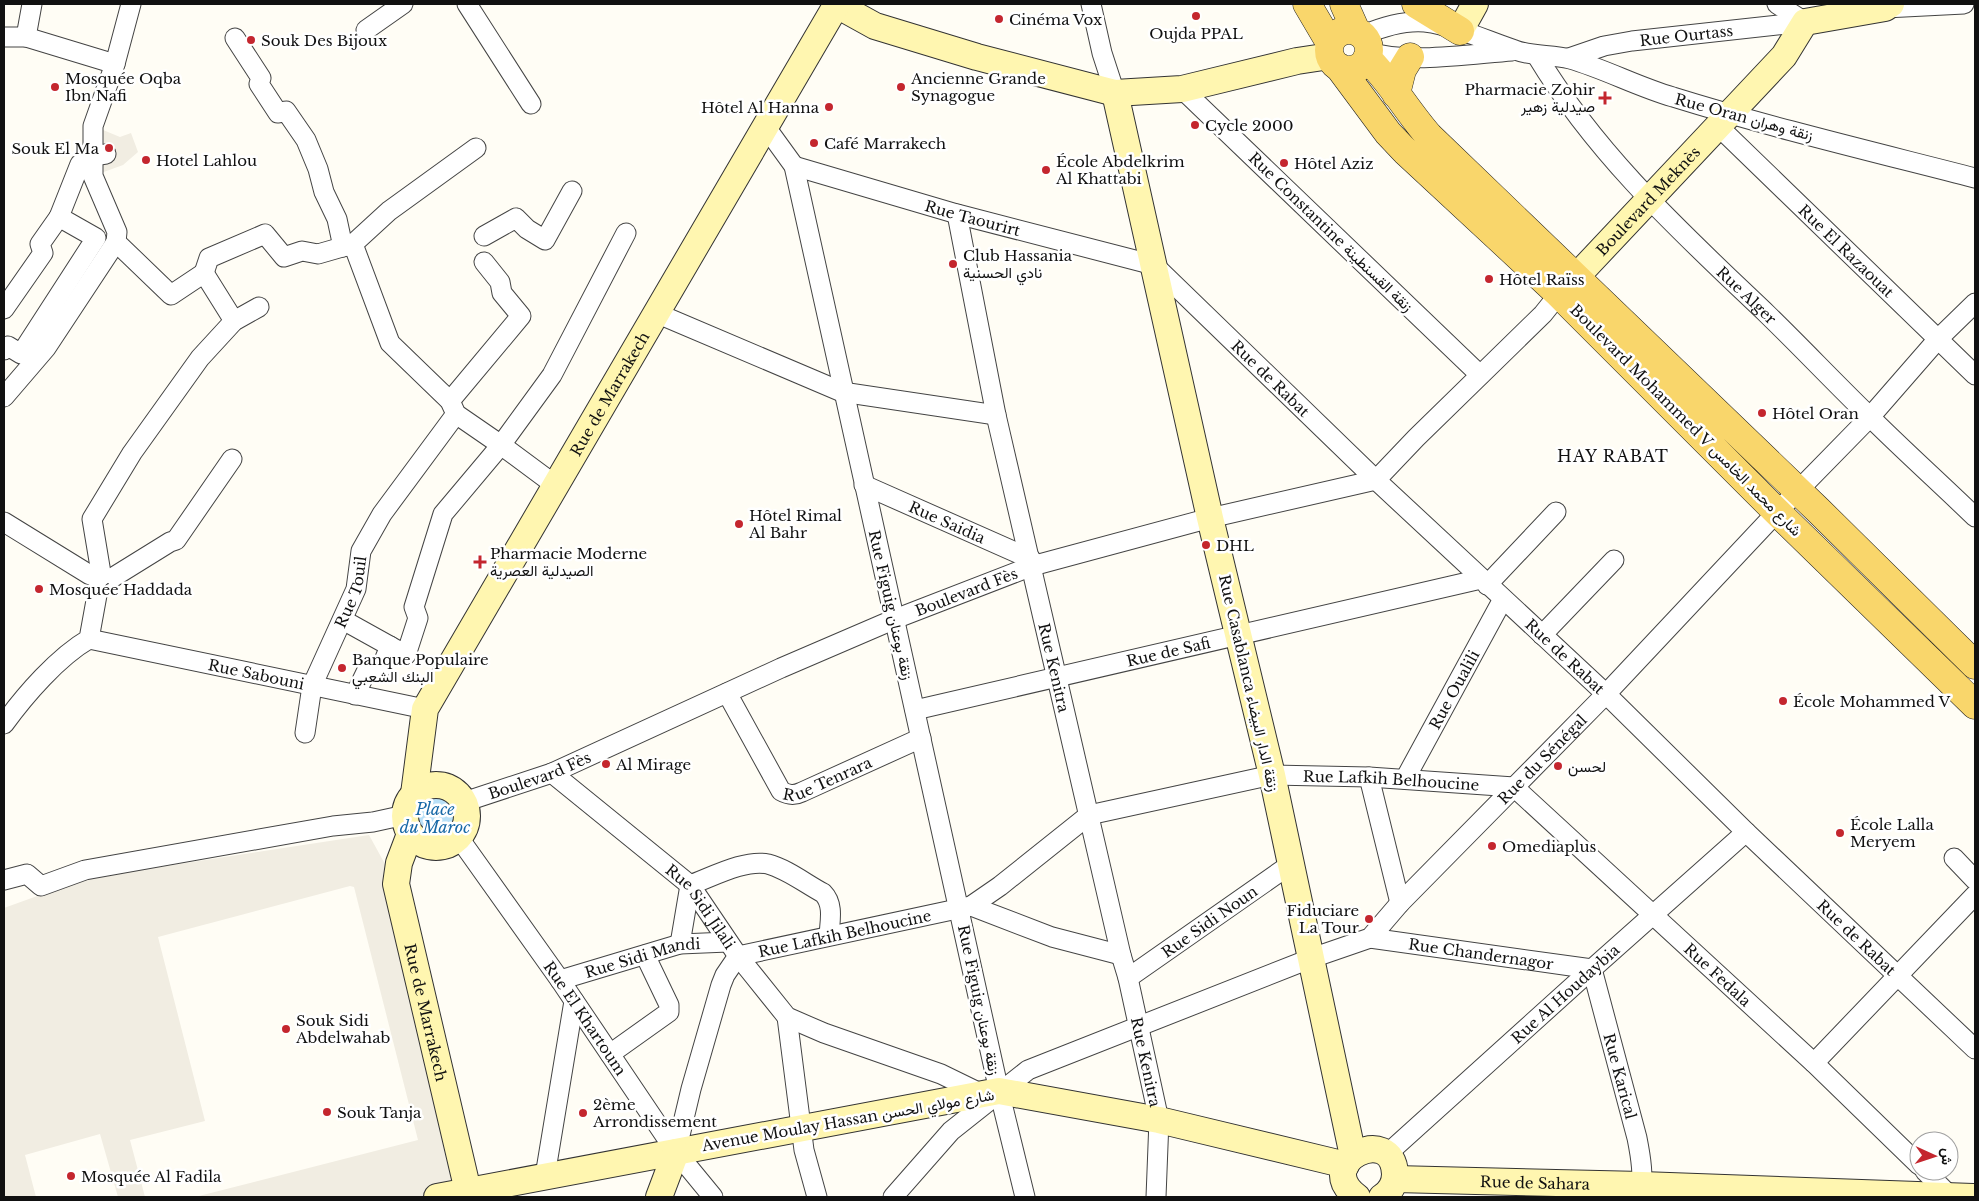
<svg xmlns="http://www.w3.org/2000/svg" width="1979" height="1201" font-family="'Libre Baskerville',Vazirmatn,serif">
  <style>
    .plaza { fill: #f1ede2 }
    .water { fill: #b9e0f7; stroke: #3f96cf }
    .lines { fill: none; stroke-linecap: round; stroke-linejoin: round }
    .street-casing { stroke: #444; stroke-width: 21 }
    .secondary-casing { stroke: #333; stroke-width: 28 }
    .primary-casing { stroke: #222; stroke-width: 29 }
    .street { stroke: #fff; stroke-width: 19 }
    .secondary { stroke: #fff6b0; stroke-width: 26 }
    .primary { stroke: #f9d66b; stroke-width: 28 }
    .poi-dot { fill: #c4262e; stroke: #fff; stroke-width: 2 }
    .labels { text-anchor: middle; dominant-baseline: central; stroke-width: 5; stroke-linejoin: round; paint-order: stroke }
    .poi-label { font-size: 15px; fill: #111; stroke: #fff; text-anchor: start }
    .street-label { font-size: 15px; fill: #111; stroke: #fff }
    .neighbourhood-label { font-size: 16px; letter-spacing: 1px; fill: #111; stroke: #fff }
    .water-label { font-size: 16px; font-style: italic; fill: #1768a6; stroke: #fff }
  </style>
  <rect width="100%" height="100%" fill="#fffdf5"/>
  <path class="plaza" d="M91 125 120 137 131 133 138 152 123 165 90 177 77 159Z
    M369 835 396 884 468 1191 437 1197H195L418 1140 354 887 350 886 158 937 205 1121 130 1140 145 1197H118L100 1134 25 1155 36 1197H4V908L87 878Z"/>
  <path class="water" d="M412 818a23 23 0 1 1 46 0a23 23 0 1 1-46 0Z"/>
  <g class="lines">
    <g class="street-casing">
      <g id="street">
        <path d="M32 4 26 37 115 64"/>
        <path d="M131 4 115 64 93 126V176L117 232 116 242 171 295 204 273 234 321"/>
        <path d="M467 4 531 104"/>
        <path d="M1091 4 1102 53 1115 93"/>
        <path d="M1777 4 1805 22"/>
        <path d="M1885 8 1964 4"/>
        <path d="M366 30 403 4"/>
        <path d="M1363 35C1382 27 1403 20 1425 22 1456 26 1485 40 1515 50 1533 57 1552 54 1570 59 1605 69 1638 87 1673 97 1773 128 1874 152 1975 178"/>
        <path d="M4 37H26"/>
        <path d="M235 38 261 78 259 84 278 113 286 111 306 140 318 169 324 192 337 219 343 247"/>
        <path d="M1369 52C1407 64 1471 54 1512 51"/>
        <path id="s1" d="M1537 56C1598 157 1682 233 1767 314 1801 347 1834 382 1868 415 1903 450 1940 483 1975 517"/>
        <path id="s2" d="M1569 58 1604 46 1632 41 1805 22"/>
        <path d="M1182 89 1480 375"/>
        <path d="M765 126 794 166 999 1091 1025 1197"/>
        <path id="s3" d="M1718 126 1975 375"/>
        <path id="s4" d="M794 166 957 214 1154 265 1376 480 1606 694 1746 832 1975 1049"/>
        <path id="s5" d="M957 214 996 415 1121 955 1128 978 1159 1120 1156 1197"/>
        <path d="M484 236 516 218 527 229 545 240 572 191"/>
        <path d="M353 244 390 343 450 401 456 414 501 445 555 485"/>
        <path d="M204 273 209 258 265 234 284 257 302 251 318 254 353 244 389 211 476 148"/>
        <path d="M4 309 43 253 40 244 59 217"/>
        <path d="M656 313 842 392 996 415"/>
        <path d="M4 350 8 346 21 354 96 238 59 217 80 164 93 156 106 154"/>
        <path d="M4 397 46 348 116 242"/>
        <path d="M450 401 521 316 502 293 500 282 484 262"/>
        <path id="s6" d="M864 485 1031 559"/>
        <path d="M4 522 90 575 101 573 89 639C58 657 25 695 4 724"/>
        <path d="M101 573 92 519 132 453 200 358 234 321 259 307"/>
        <path d="M1487 585 1556 512"/>
        <path d="M99 586 170 542 176 540 232 459"/>
        <path d="M343 620 406 655 418 618 414 607 443 514 501 445 552 375 626 233"/>
        <path d="M1542 635 1614 560"/>
        <path id="s7" d="M89 639 425 709"/>
        <path id="s8" d="M727 693 781 791C788 795 794 796 802 792L921 738"/>
        <path d="M355 695 367 670 379 673 390 646"/>
        <path id="s9" d="M915 710 1481 579"/>
        <path id="s10" d="M305 733 312 686 356 589 361 551 382 514 456 414"/>
        <path id="s11" d="M552 773 690 885 738 956 787 1017 824 1033 941 1074 982 1094"/>
        <path d="M1369 777 1400 903"/>
        <path id="s12" d="M1405 779 1503 599"/>
        <path id="s13" d="M464 802 552 773 781 668 895 619 1032 566 1210 518 1376 480 1416 438 1543 314 1559 294"/>
        <path id="s14" d="M459 838 560 980 676 1152 713 1197"/>
        <path d="M1954 858 1975 880"/>
        <path d="M4 880 27 874 41 886 85 870 333 826 373 822 405 815"/>
        <path d="M971 906 1052 937 1121 955"/>
        <path id="s15" d="M1370 938 1592 969 1637 1138C1641 1158 1644 1177 1640 1197"/>
        <path d="M680 944 690 885C712 877 745 859 768 864 787 869 806 884 823 893 834 904 830 921 829 935"/>
        <path id="s16" d="M738 956 971 906 1000 886 1089 815 1272 775 1369 777 1514 787 1814 1063 1919 1165"/>
        <path id="s17" d="M1128 978 1291 864"/>
        <path id="s18" d="M560 980 680 944 728 942"/>
        <path d="M787 1017 804 1150 817 1197"/>
        <path d="M610 1054 669 1012V1005L645 955"/>
        <path d="M1814 1063 1975 895"/>
        <path d="M676 1152 691 1089 721 985 725 975 738 956"/>
        <path id="s19" d="M1386 1155 1592 969 1746 832"/>
        <path d="M1925 1171 1951 1197"/>
        <path d="M545 1176 574 1001"/>
        <path id="s20" d="M893 1197 951 1131 1028 1070 1312 958 1370 938 1400 903 1606 694 1777 512 1870 417 1938 339 1975 303"/>
      </g>
    </g>
    <g class="secondary-casing">
      <g id="secondary">
        <path d="M837 5 875 26 977 57 1115 93 1182 89 1297 61 1330 56"/>
        <path d="M1460 31 1475 4"/>
        <path d="M1115 93 1210 518 1272 775 1353 1156"/>
        <path id="s21" d="M1560 294 1784 56 1805 22 1885 8 1891 4"/>
        <circle cx="436" cy="816" r="31"/>
        <path id="s22" d="M414 794 425 709 837 4"/>
        <path id="s23" d="M410 834 399 863 396 884 468 1191"/>
        <path id="s24" d="M1395 1179 1642 1185 1973 1197"/>
        <path d="M437 1197 999 1091 1159 1120 1346 1165"/>
        <path d="M659 1197 676 1152"/>
        <path d="M1357 1197C1311 1163 1393 1122 1395 1174 1395 1184 1390 1192 1382 1197"/>
      </g>
    </g>
    <g class="primary-casing">
      <path id="primary" d="M1307 4 1330 43
        M1344 4 1356 31
        M1416 4 1460 31
        M1329 50a20 20 0 1 1 40 0a20 20 0 1 1-40 0Z
        M1367 58C1391 82 1407 111 1429 136L1818 510 1975 665
        M1339 67 1388 133 1405 151 1559 294 1777 512 1975 705
        M1396 94 1402 70 1410 57"/>
    </g>
    <use href="#street" class="street"/>
    <use href="#secondary" class="secondary"/>
    <use href="#primary" class="primary"/>
  </g>
  <g class="poi-dot">
    <circle cx="1196" cy="16" r="5"/>
    <circle cx="999" cy="19" r="5"/>
    <circle cx="251" cy="40" r="5"/>
    <circle cx="55" cy="87" r="5"/>
    <circle cx="901" cy="87" r="5"/>
    <path d="M1602.5 90.5h5v5h5v5h-5v5h-5v-5h-5v-5h5z"/>
    <circle cx="829" cy="107" r="5"/>
    <circle cx="1195" cy="125" r="5"/>
    <circle cx="814" cy="143" r="5"/>
    <circle cx="109" cy="148" r="5"/>
    <circle cx="146" cy="160" r="5"/>
    <circle cx="1284" cy="163" r="5"/>
    <circle cx="1046" cy="170" r="5"/>
    <circle cx="953" cy="264" r="5"/>
    <circle cx="1489" cy="279" r="5"/>
    <circle cx="1762" cy="413" r="5"/>
    <circle cx="739" cy="524" r="5"/>
    <circle cx="1206" cy="545" r="5"/>
    <path d="M477.5 554.5h5v5h5v5h-5v5h-5v-5h-5v-5h5z"/>
    <circle cx="39" cy="589" r="5"/>
    <circle cx="342" cy="668" r="5"/>
    <circle cx="1783" cy="701" r="5"/>
    <circle cx="606" cy="764" r="5"/>
    <circle cx="1558" cy="766" r="5"/>
    <circle cx="1840" cy="833" r="5"/>
    <circle cx="1492" cy="846" r="5"/>
    <circle cx="1369" cy="919" r="5"/>
    <circle cx="286" cy="1029" r="5"/>
    <circle cx="327" cy="1112" r="5"/>
    <circle cx="583" cy="1113" r="5"/>
    <circle cx="71" cy="1176" r="5"/>
  </g>
  <g class="labels">
    <g class="poi-label">
      <text x="1009" y="19">Cinéma Vox</text>
      <text x="1196" y="33" text-anchor="middle">Oujda PPAL</text>
      <text x="261" y="40">Souk Des Bijoux</text>
      <text x="65" y="78">Mosquée Oqba<tspan x="65" dy="17">Ibn Nafi</tspan></text>
      <text x="911" y="78">Ancienne Grande<tspan x="911" dy="17">Synagogue</tspan></text>
      <text x="1595" y="89" text-anchor="end">Pharmacie Zohir<tspan x="1595" dy="17">صيدلية زهير</tspan></text>
      <text x="819" y="107" text-anchor="end">Hôtel Al Hanna</text>
      <text x="1205" y="125">Cycle 2000</text>
      <text x="824" y="143">Café Marrakech</text>
      <text x="99" y="148" text-anchor="end">Souk El Ma</text>
      <text x="156" y="160">Hotel Lahlou</text>
      <text x="1056" y="161">École Abdelkrim<tspan x="1056" dy="17">Al Khattabi</tspan></text>
      <text x="1294" y="163">Hôtel Aziz</text>
      <text x="963" y="255">Club Hassania<tspan x="963" dy="17">نادي الحسنية</tspan></text>
      <text x="1499" y="279">Hôtel Raïss</text>
      <text x="1772" y="413">Hôtel Oran</text>
      <text x="749" y="515">Hôtel Rimal<tspan x="749" dy="17">Al Bahr</tspan></text>
      <text x="1216" y="545">DHL</text>
      <text x="490" y="553">Pharmacie Moderne<tspan x="490" dy="17">الصيدلية العصرية</tspan></text>
      <text x="49" y="589">Mosquée Haddada</text>
      <text x="352" y="659">Banque Populaire<tspan x="352" dy="17">البنك الشعبي</tspan></text>
      <text x="1793" y="701">École Mohammed V</text>
      <text x="616" y="764">Al Mirage</text>
      <text x="1568" y="766">لحسن</text>
      <text x="1850" y="824">École Lalla<tspan x="1850" dy="17">Meryem</tspan></text>
      <text x="1502" y="846">Omediaplus</text>
      <text x="1359" y="910" text-anchor="end">Fiduciare<tspan x="1359" dy="17">La Tour</tspan></text>
      <text x="296" y="1020">Souk Sidi<tspan x="296" dy="17">Abdelwahab</tspan></text>
      <text x="593" y="1104">2ème<tspan x="593" dy="17">Arrondissement</tspan></text>
      <text x="337" y="1112">Souk Tanja</text>
      <text x="81" y="1176">Mosquée Al Fadila</text>
    </g>
    <g class="street-label">
      <text stroke="none"><textPath href="#s2" startOffset="120">Rue Ourtass</textPath></text>
      <text transform="translate(1744 117) rotate(15)">Rue Oran زنقة وهران</text>
      <text stroke="none"><textPath href="#s21" startOffset="128">Boulevard Meknès</textPath></text>
      <text stroke="none"><textPath href="#s4" startOffset="186">Rue Taourirt</textPath></text>
      <text transform="translate(1331 232) rotate(44)">Rue Constantine زنقة القسنطينة</text>
      <text stroke="none"><textPath href="#s3" startOffset="179">Rue El Razaouat</textPath></text>
      <text stroke="none"><textPath href="#s1" startOffset="319">Rue Alger</textPath></text>
      <text stroke="none"><textPath href="#s4" startOffset="536">Rue de Rabat</textPath></text>
      <text stroke="none"><textPath href="#s22" startOffset="451">Rue de Marrakech</textPath></text>
      <text transform="translate(1686 420) rotate(45)">Boulevard Mohammed V شارع محمد الخامس</text>
      <text stroke="none"><textPath href="#s6" startOffset="91">Rue Saidia</textPath></text>
      <text stroke="none"><textPath href="#s13" startOffset="545">Boulevard Fès</textPath></text>
      <text stroke="none"><textPath href="#s10" startOffset="150">Rue Touil</textPath></text>
      <text transform="translate(891 605) rotate(77)">Rue Figuig زنقة بوعنان</text>
      <text stroke="none"><textPath href="#s9" startOffset="260">Rue de Safi</textPath></text>
      <text stroke="none"><textPath href="#s4" startOffset="941">Rue de Rabat</textPath></text>
      <text stroke="none"><textPath href="#s5" startOffset="464">Rue Kenitra</textPath></text>
      <text stroke="none"><textPath href="#s7" startOffset="171">Rue Sabouni</textPath></text>
      <text transform="translate(1249 683) rotate(77)">Rue Casablanca زنقة الدار البيضاء</text>
      <text stroke="none"><textPath href="#s12" startOffset="102">Rue Oualili</textPath></text>
      <text stroke="none"><textPath href="#s20" startOffset="801">Rue du Sénégal</textPath></text>
      <text stroke="none"><textPath href="#s8" startOffset="162">Rue Tenrara</textPath></text>
      <text stroke="none"><textPath href="#s13" startOffset="80">Boulevard Fès</textPath></text>
      <text stroke="none"><textPath href="#s16" startOffset="694">Rue Lafkih Belhoucine</textPath></text>
      <text stroke="none"><textPath href="#s11" startOffset="201">Rue Sidi Jilali</textPath></text>
      <text stroke="none"><textPath href="#s17" startOffset="99">Rue Sidi Noun</textPath></text>
      <text stroke="none"><textPath href="#s16" startOffset="109">Rue Lafkih Belhoucine</textPath></text>
      <text stroke="none"><textPath href="#s4" startOffset="1346">Rue de Rabat</textPath></text>
      <text stroke="none"><textPath href="#s15" startOffset="112">Rue Chandernagor</textPath></text>
      <text stroke="none"><textPath href="#s18" startOffset="86">Rue Sidi Mandi</textPath></text>
      <text stroke="none"><textPath href="#s16" startOffset="1094">Rue Fedala</textPath></text>
      <text stroke="none"><textPath href="#s19" startOffset="241">Rue Al Houdaybia</textPath></text>
      <text transform="translate(979 1000) rotate(78)">Rue Figuig زنقة بوعنان</text>
      <text stroke="none"><textPath href="#s23" startOffset="184">Rue de Marrakech</textPath></text>
      <text stroke="none"><textPath href="#s14" startOffset="220">Rue El Khartoum</textPath></text>
      <text stroke="none"><textPath href="#s5" startOffset="869">Rue Kenitra</textPath></text>
      <text stroke="none"><textPath href="#s15" startOffset="335">Rue Karical</textPath></text>
      <text transform="translate(848 1120) rotate(-10)">Avenue Moulay Hassan شارع مولاي الحسن</text>
      <text stroke="none"><textPath href="#s24" startOffset="140">Rue de Sahara</textPath></text>
    </g>
    <g class="neighbourhood-label">
      <text x="1613" y="456">HAY RABAT</text>
    </g>
    <g class="water-label">
      <text x="435" y="809">Place<tspan x="435" dy="18">du Maroc</tspan></text>
    </g>
  </g>
  <rect width="1979" height="1201" fill="none" stroke="#111111" stroke-width="10"/>
  <g transform="translate(1934 1156) rotate(93)"><circle r="24" fill="#ffffff" stroke="#a0a0a0"/>
  <path d="M0-4L9 19L0 12L-9 19Z" fill="#c4262e"/>
  <text y="-8" font-size="14" font-weight="bold" text-anchor="middle" fill="#111111">ش</text>
  </g>
</svg>
